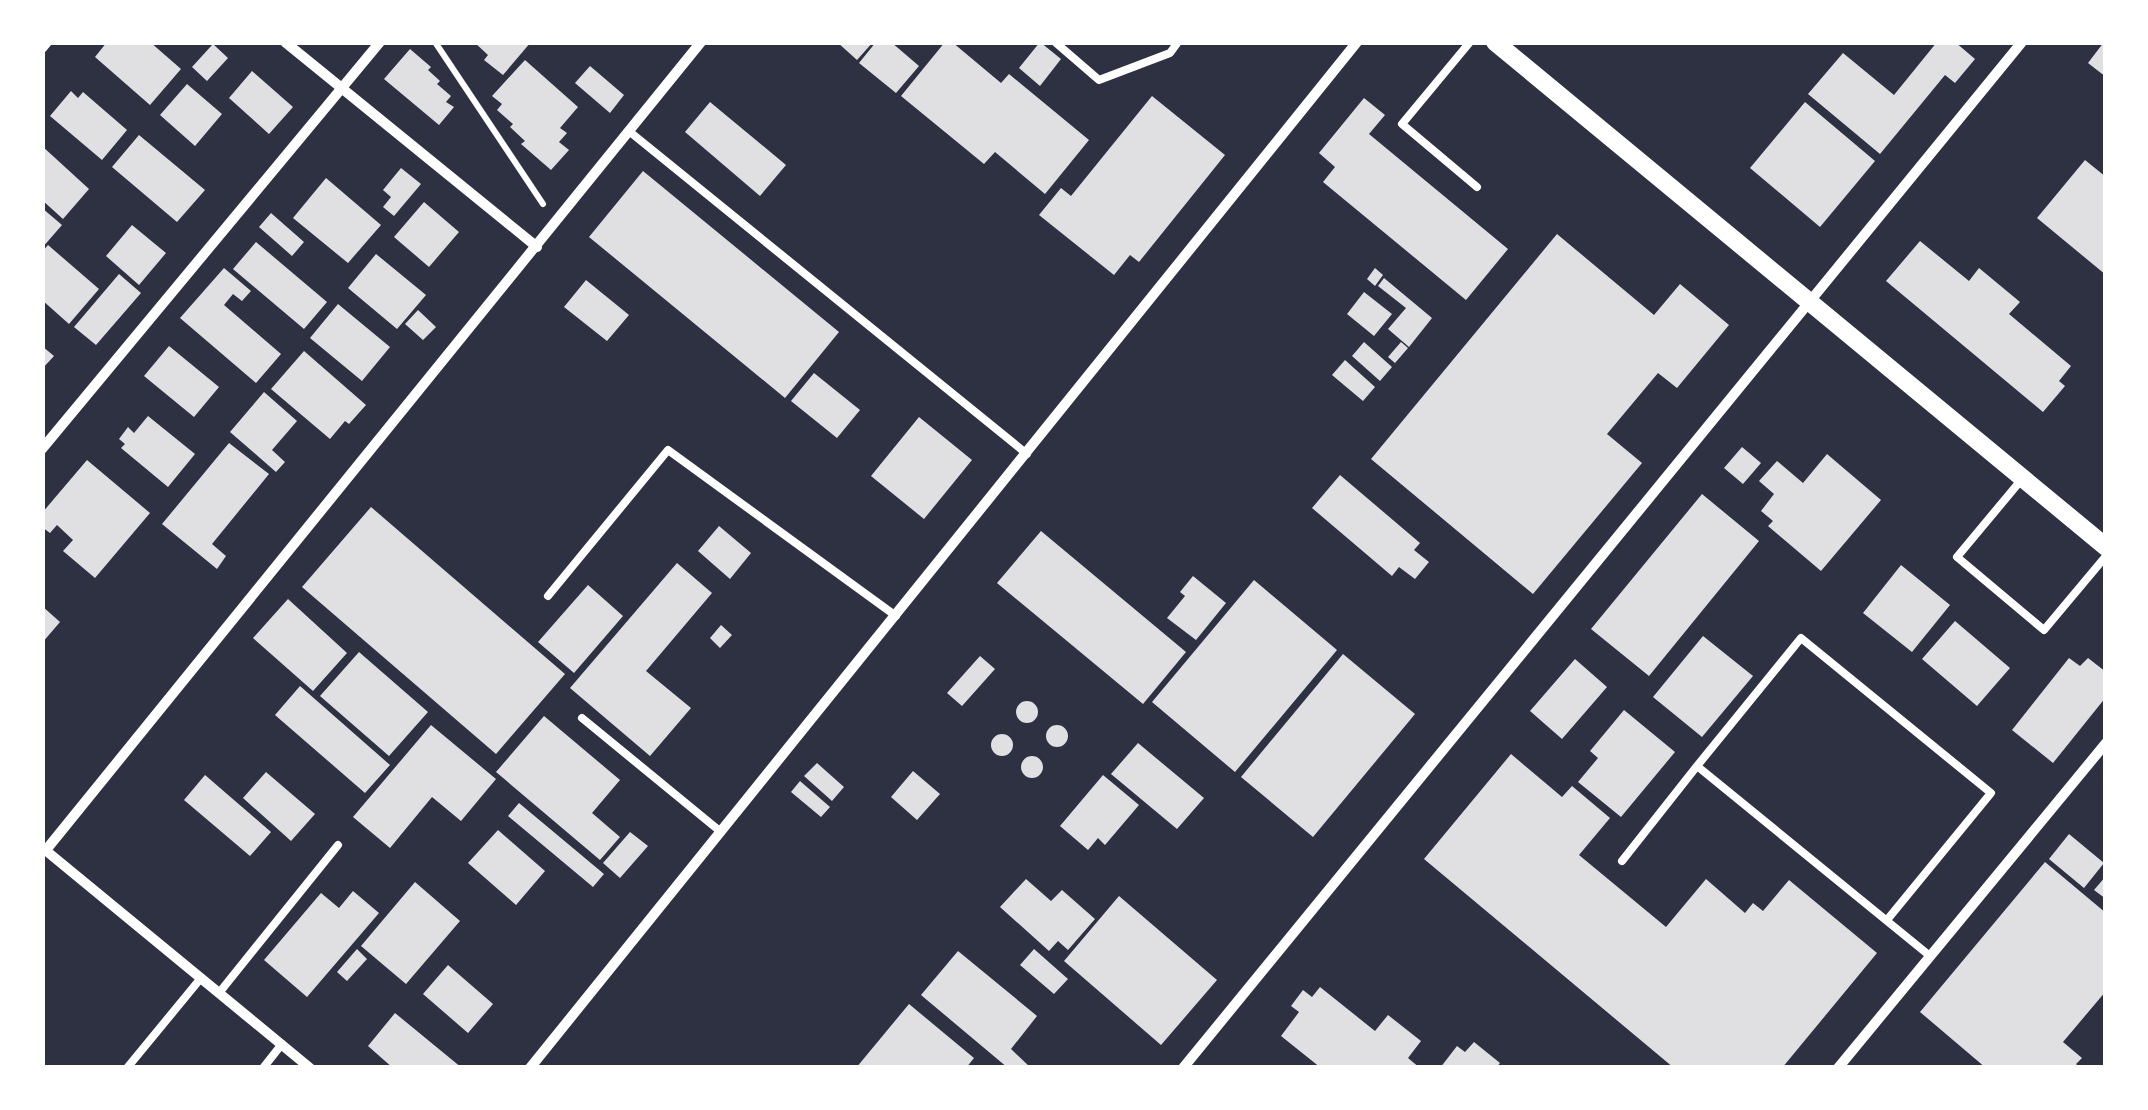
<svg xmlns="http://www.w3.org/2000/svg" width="2148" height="1110" font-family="Helvetica,sans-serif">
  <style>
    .building { fill: #e0e0e3 }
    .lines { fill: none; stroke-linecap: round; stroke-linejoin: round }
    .path { stroke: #fff; stroke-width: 6 }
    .service { stroke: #fff; stroke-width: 8 }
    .minor { stroke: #fff; stroke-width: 10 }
    .tertiary { stroke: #fff; stroke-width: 18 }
  </style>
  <rect width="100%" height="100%" fill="#2d3142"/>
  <path class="building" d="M107 42H150L181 69 150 105 95 57Z
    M474 42H531L503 75 484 60 488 55Z
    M837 42H873L857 60Z
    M876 42H891L919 66 896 93 859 63Z
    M945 42H952L1001 83 1009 74 1089 140 1045 194 995 152 984 164 901 96Z
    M1040 42 1061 59 1040 86 1019 68Z
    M1937 42H1955L1975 59 1955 83 1945 75 1880 154 1808 94 1843 53 1894 95Z
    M2104 42H2106V77L2088 63Z
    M213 44 228 58 207 81 192 67Z
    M410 49 431 67 428 70 440 81 437 84 451 96 446 102 454 107 439 125 384 79Z
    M525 60 578 107 560 128 567 133 559 142 569 150 551 170 521 144 525 141 510 127 513 124 497 110 502 104 492 96Z
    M590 66 624 95 610 113 575 83Z
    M252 71 293 107 269 134 229 98Z
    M187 84 222 114 195 146 160 115Z
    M71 91 78 98 83 92 127 130 102 160 50 116Z
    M1152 96 1225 155 1139 262 1130 255 1114 275 1039 215 1061 188 1071 196Z
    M1364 98 1385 115 1369 134 1508 249 1466 300 1323 182 1335 167 1319 153Z
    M710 102 786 165 760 196 685 132Z
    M1805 102 1875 161 1820 227 1750 168Z
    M139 135 205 190 177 222 112 167Z
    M42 146 89 189 63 219 42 200Z
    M2085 160 2106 177V275L2037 218Z
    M401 168 421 184 394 216 383 207 391 197 383 190Z
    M643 171 839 332 785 398 589 237Z
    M326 178 381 225 348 263 293 218Z
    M424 202 459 232 429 267 394 237Z
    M42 208 62 225 42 248Z
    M271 213 304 242 292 256 259 227Z
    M132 225 166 253 139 285 106 256Z
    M1557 234 1654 315 1680 284 1729 325 1677 388 1658 373 1607 434 1642 463 1533 594 1371 459Z
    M1920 241 1969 281 1979 268 2020 302 2009 314 2071 366 2059 381 2065 386 2043 412 1886 281Z
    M256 242 327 302 304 329 233 269Z
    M48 245 99 289 69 324 42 300V252Z
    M376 254 426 295 397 329 348 288Z
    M224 268 251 291 242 301 233 294 224 305 281 354 256 383 180 318Z
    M1375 268 1383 275 1375 286 1367 279Z
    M119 274 141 293 96 345 74 327Z
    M1384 278 1432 318 1409 347 1388 329 1406 308 1378 286Z
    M586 280 629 315 607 341 564 307Z
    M1364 292 1392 314 1374 336 1347 314Z
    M338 304 390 347 362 381 310 338Z
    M418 310 436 327 423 340 405 324Z
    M1364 342 1392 367 1380 381 1352 356Z
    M1401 342 1408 348 1395 363 1388 357Z
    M42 346 54 356 42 369Z
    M169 346 219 387 194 417 144 376Z
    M304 351 366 405 349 424 345 421 330 439 271 389Z
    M1345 360 1375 387 1363 401 1332 375Z
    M814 373 860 410 837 438 791 401Z
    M264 392 297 421 272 450 285 462 276 472 230 432Z
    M148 416 195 454 168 487 121 448 125 444 119 439 128 427 134 433Z
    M919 417 972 460 924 519 871 476Z
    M229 443 269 474 212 544 226 556 217 569 162 524Z
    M1742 447 1761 463 1743 484 1724 468Z
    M1827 454 1881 500 1821 571 1768 526 1773 521 1761 511 1774 494 1759 481 1777 461 1803 483Z
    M87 460 150 513 95 578 63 551 73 540 57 525 50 533 42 527V513Z
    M1340 475 1420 543 1414 550 1429 562 1415 579 1399 567 1392 576 1312 508Z
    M1702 494 1759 541 1649 676 1591 629Z
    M371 507 565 674 496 754 302 587Z
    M719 526 751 553 730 579 698 551Z
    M1041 531 1186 652 1143 704 997 583Z
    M677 563 712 593 646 671 691 708 650 756 570 688Z
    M1901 565 1950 605 1912 652 1863 613Z
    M1193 576 1226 603 1196 640 1167 618 1185 596 1180 592Z
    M1254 580 1337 650 1235 772 1152 702Z
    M588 585 623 616 574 673 538 642Z
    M288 599 347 653 313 691 253 638Z
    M42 606 60 622 42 643Z
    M1955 621 2010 668 1977 706 1922 659Z
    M721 625 732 635 720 648 710 638Z
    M1703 636 1753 676 1702 737 1653 697Z
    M359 652 428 712 389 756 320 696Z
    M1343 654 1415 714 1313 837 1241 777Z
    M980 656 995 669 962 706 947 693Z
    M2069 658 2080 666 2088 658 2106 672V697L2053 763 2012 730Z
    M1575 659 1607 687 1562 739 1530 711Z
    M300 686 390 765 365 793 275 715Z
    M1016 712a11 11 0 1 1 22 0a11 11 0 1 1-22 0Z
    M1624 710 1675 752 1621 817 1578 782 1598 758 1590 751Z
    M544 716 620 780 592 813 620 837 600 860 496 772Z
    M1046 736a11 11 0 1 1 22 0a11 11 0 1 1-22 0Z
    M431 725 496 779 461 821 432 797 390 848 353 817Z
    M991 745a11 11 0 1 1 22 0a11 11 0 1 1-22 0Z
    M1138 743 1204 798 1177 829 1111 774Z
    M1511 754 1562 797 1572 786 1610 818 1579 855 1666 927 1706 879 1745 913 1753 903 1763 911 1789 880 1877 953 1782 1068H1674L1424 859Z
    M1021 767a11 11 0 1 1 22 0a11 11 0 1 1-22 0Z
    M817 763 844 787 832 801 804 776Z
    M913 771 940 794 917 820 891 797Z
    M266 772 315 814 291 841 243 798Z
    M205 775 271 832 250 856 184 800Z
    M1103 775 1139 805 1105 845 1098 838 1088 850 1060 826Z
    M800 781 830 807 821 817 791 792Z
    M519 803 604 874 593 887 508 816Z
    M498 830 545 871 516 905 468 863Z
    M630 832 648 846 620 878 603 863Z
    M2069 834 2104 863 2084 888 2049 859Z
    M2045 862 2106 913V991L2063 1042 2082 1058 2076 1064 2080 1068H1986L1920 1012Z
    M2106 876V899L2094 890Z
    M1026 879 1051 901 1062 890 1095 919 1068 950 1058 941 1049 951 1000 907Z
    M415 882 460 921 406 984 361 946Z
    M353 891 379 913 307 997 264 960 321 893 339 908Z
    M1119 896 1217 980 1161 1045 1064 961Z
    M357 949 367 959 347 981 337 972Z
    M1034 949 1068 979 1054 994 1020 965Z
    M958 951 1037 1016 1011 1049 1031 1068H1008L921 995Z
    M448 965 493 1004 468 1033 423 994Z
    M1320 987 1375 1031 1388 1015 1421 1041 1408 1058 1420 1068H1321L1281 1036 1299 1012 1291 1006 1303 990 1312 997Z
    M909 1004 974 1058 966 1068H856Z
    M395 1013 462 1068H393L368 1046Z
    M1474 1042 1500 1063 1496 1068H1440L1457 1046 1465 1052Z"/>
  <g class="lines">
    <path class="path" d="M435 42 543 204"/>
    <path class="service" d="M1055 42 1099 80 1170 53 1178 42
      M1470 42 1402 124 1477 187
      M630 132 1027 454
      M2022 479 1957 557 2044 630 2106 556
      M548 596 668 450 896 616
      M582 718 721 832
      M1622 861 1697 766
      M1887 920 1991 793 1801 638 1697 766 1930 956
      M219 993 338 845
      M127 1068 201 978
      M263 1068 282 1044"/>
    <path class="minor" d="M285 42 537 247
      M42 48 47 42
      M42 449 380 42
      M44 849 310 1068
      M46 850 701 42
      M530 1068 1357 42
      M1183 1068 2022 42
      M1838 1068 2106 743"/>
    <path class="tertiary" d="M1495 42 2106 547"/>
  </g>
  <rect width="2148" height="1110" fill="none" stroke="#ffffff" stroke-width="90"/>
</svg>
